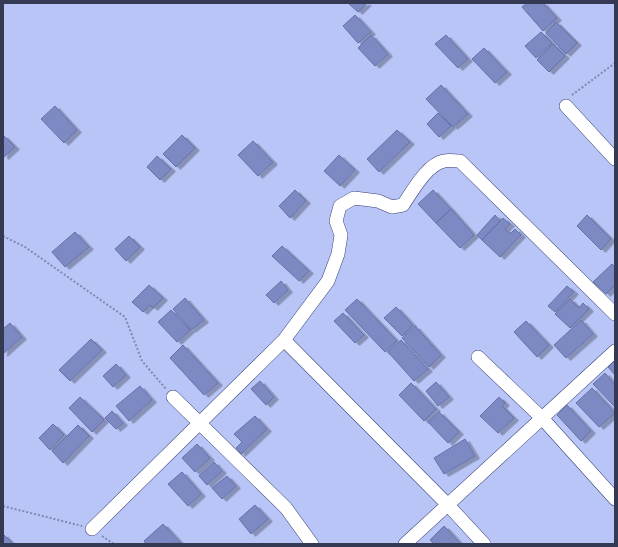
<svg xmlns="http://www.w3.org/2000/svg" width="618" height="547" font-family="Literata,serif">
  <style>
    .building { fill: #7c89c3; stroke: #6571aa; filter: url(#shadow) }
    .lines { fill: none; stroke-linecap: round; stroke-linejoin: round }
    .street-casing { stroke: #384176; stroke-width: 14 }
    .path { stroke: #7f89b0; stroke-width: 2; stroke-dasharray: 2 2; stroke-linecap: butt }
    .street { stroke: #fff; stroke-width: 13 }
  </style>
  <defs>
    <filter id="shadow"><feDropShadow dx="4.5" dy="2.5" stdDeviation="0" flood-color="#0004"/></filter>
  </defs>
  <rect width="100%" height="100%" fill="#b9c5f7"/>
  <path class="building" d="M348 3H367L358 12Z
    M527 3H543L557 18 543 31 522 7Z
    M355 15 371 32 358 43 343 26Z
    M556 22 577 43 566 54 546 33Z
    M541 32 552 43 536 58 525 46Z
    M371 35 388 54 375 66 358 48Z
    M446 35 468 59 458 68 435 44Z
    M553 44 565 56 549 72 537 60Z
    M484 48 507 72 495 83 472 59Z
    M441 85 468 114 453 127 426 99Z
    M55 106 77 130 64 143 41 119Z
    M438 113 451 126 439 137 427 124Z
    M397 130 410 142 379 172 367 159Z
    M3 135 15 147 4 157 3 156Z
    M182 135 195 148 176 167 163 154Z
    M253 141 273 162 258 176 238 155Z
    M339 155 355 170 340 186 324 171Z
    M157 156 171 169 160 180 147 167Z
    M295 190 306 201 290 218 279 206Z
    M433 190 451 209 436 223 418 204Z
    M451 209 474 235 460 248 436 223Z
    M495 215 500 221 482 240 477 235Z
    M587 215 611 239 601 250 577 226Z
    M503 218 510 224 505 229 510 234 515 229 521 235 500 257 482 240Z
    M75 232 89 247 65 267 52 252Z
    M129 236 140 247 126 261 115 249Z
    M282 246 309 271 299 281 272 256Z
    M612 264 615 267V285L606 294 593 282Z
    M281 281 288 290 274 303 266 295Z
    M149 285 163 298 153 308 150 305 143 312 132 302Z
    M567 286 574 292 555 312 548 306Z
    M185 298 204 320 191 330 173 309Z
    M357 299 397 341 385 352 345 310Z
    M570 299 579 308 583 303 589 309 570 328 555 314Z
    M396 307 413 325 402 336 384 318Z
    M171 310 190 330 177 342 158 322Z
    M343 313 364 335 355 343 334 321Z
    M581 320 593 334 566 358 554 345Z
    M526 321 549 345 537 357 514 332Z
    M10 323 22 337 3 354V329Z
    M415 326 441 355 429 367 402 338Z
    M91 339 102 350 70 381 59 370Z
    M401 340 428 369 414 381 388 352Z
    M183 345 218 383 204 395 170 358Z
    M615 361V375L608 367Z
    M116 364 126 375 113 387 103 376Z
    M605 373 615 385V407L593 384Z
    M260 381 274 397 266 405 251 389Z
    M436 382 449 397 438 406 426 391Z
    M411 383 436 409 424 421 399 395Z
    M140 386 152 400 129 421 116 406Z
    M592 388 615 413 599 427 576 403Z
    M80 397 104 420 92 432 69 408Z
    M499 397 505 403 502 406 514 418 498 433 480 416Z
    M567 405 591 431 581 441 557 415Z
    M112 411 123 423 116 429 105 418Z
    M439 412 459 432 448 443 428 422Z
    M255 416 267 429 241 454 236 448 242 442 234 434Z
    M53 424 64 435 50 450 39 438Z
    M78 425 89 436 63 463 52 451Z
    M465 439 475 456 444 474 434 458Z
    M197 444 210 458 195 472 182 458Z
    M214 462 222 471 207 485 199 476Z
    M182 472 201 494 188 506 168 484Z
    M227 476 236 486 222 499 212 488Z
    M255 505 268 519 251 534 239 519Z
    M163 524 181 543 146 544 144 541Z
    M444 526 461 544H434L430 540Z
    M3 534 13 544H3Z"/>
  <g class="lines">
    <g class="street-casing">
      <path id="street" d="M566 106 615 159
        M284 340 448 505 484 544
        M478 357 542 418 615 499
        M173 397 286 508 312 544
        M92 529 284 340 328 281 338 254 341 235 336 221 340 206 354 198 378 201 392 207 403 205C412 192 427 164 444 161 449 160 455 161 460 161L615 314
        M405 544 615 351"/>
    </g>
    <path class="path" d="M572 95 615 63
      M3 236 25 247 125 317 142 361 166 389
      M3 506 82 526
      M102 536 114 544"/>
    <use href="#street" class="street"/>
  </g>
  <rect width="618" height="547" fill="none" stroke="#343a53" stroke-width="8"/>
</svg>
